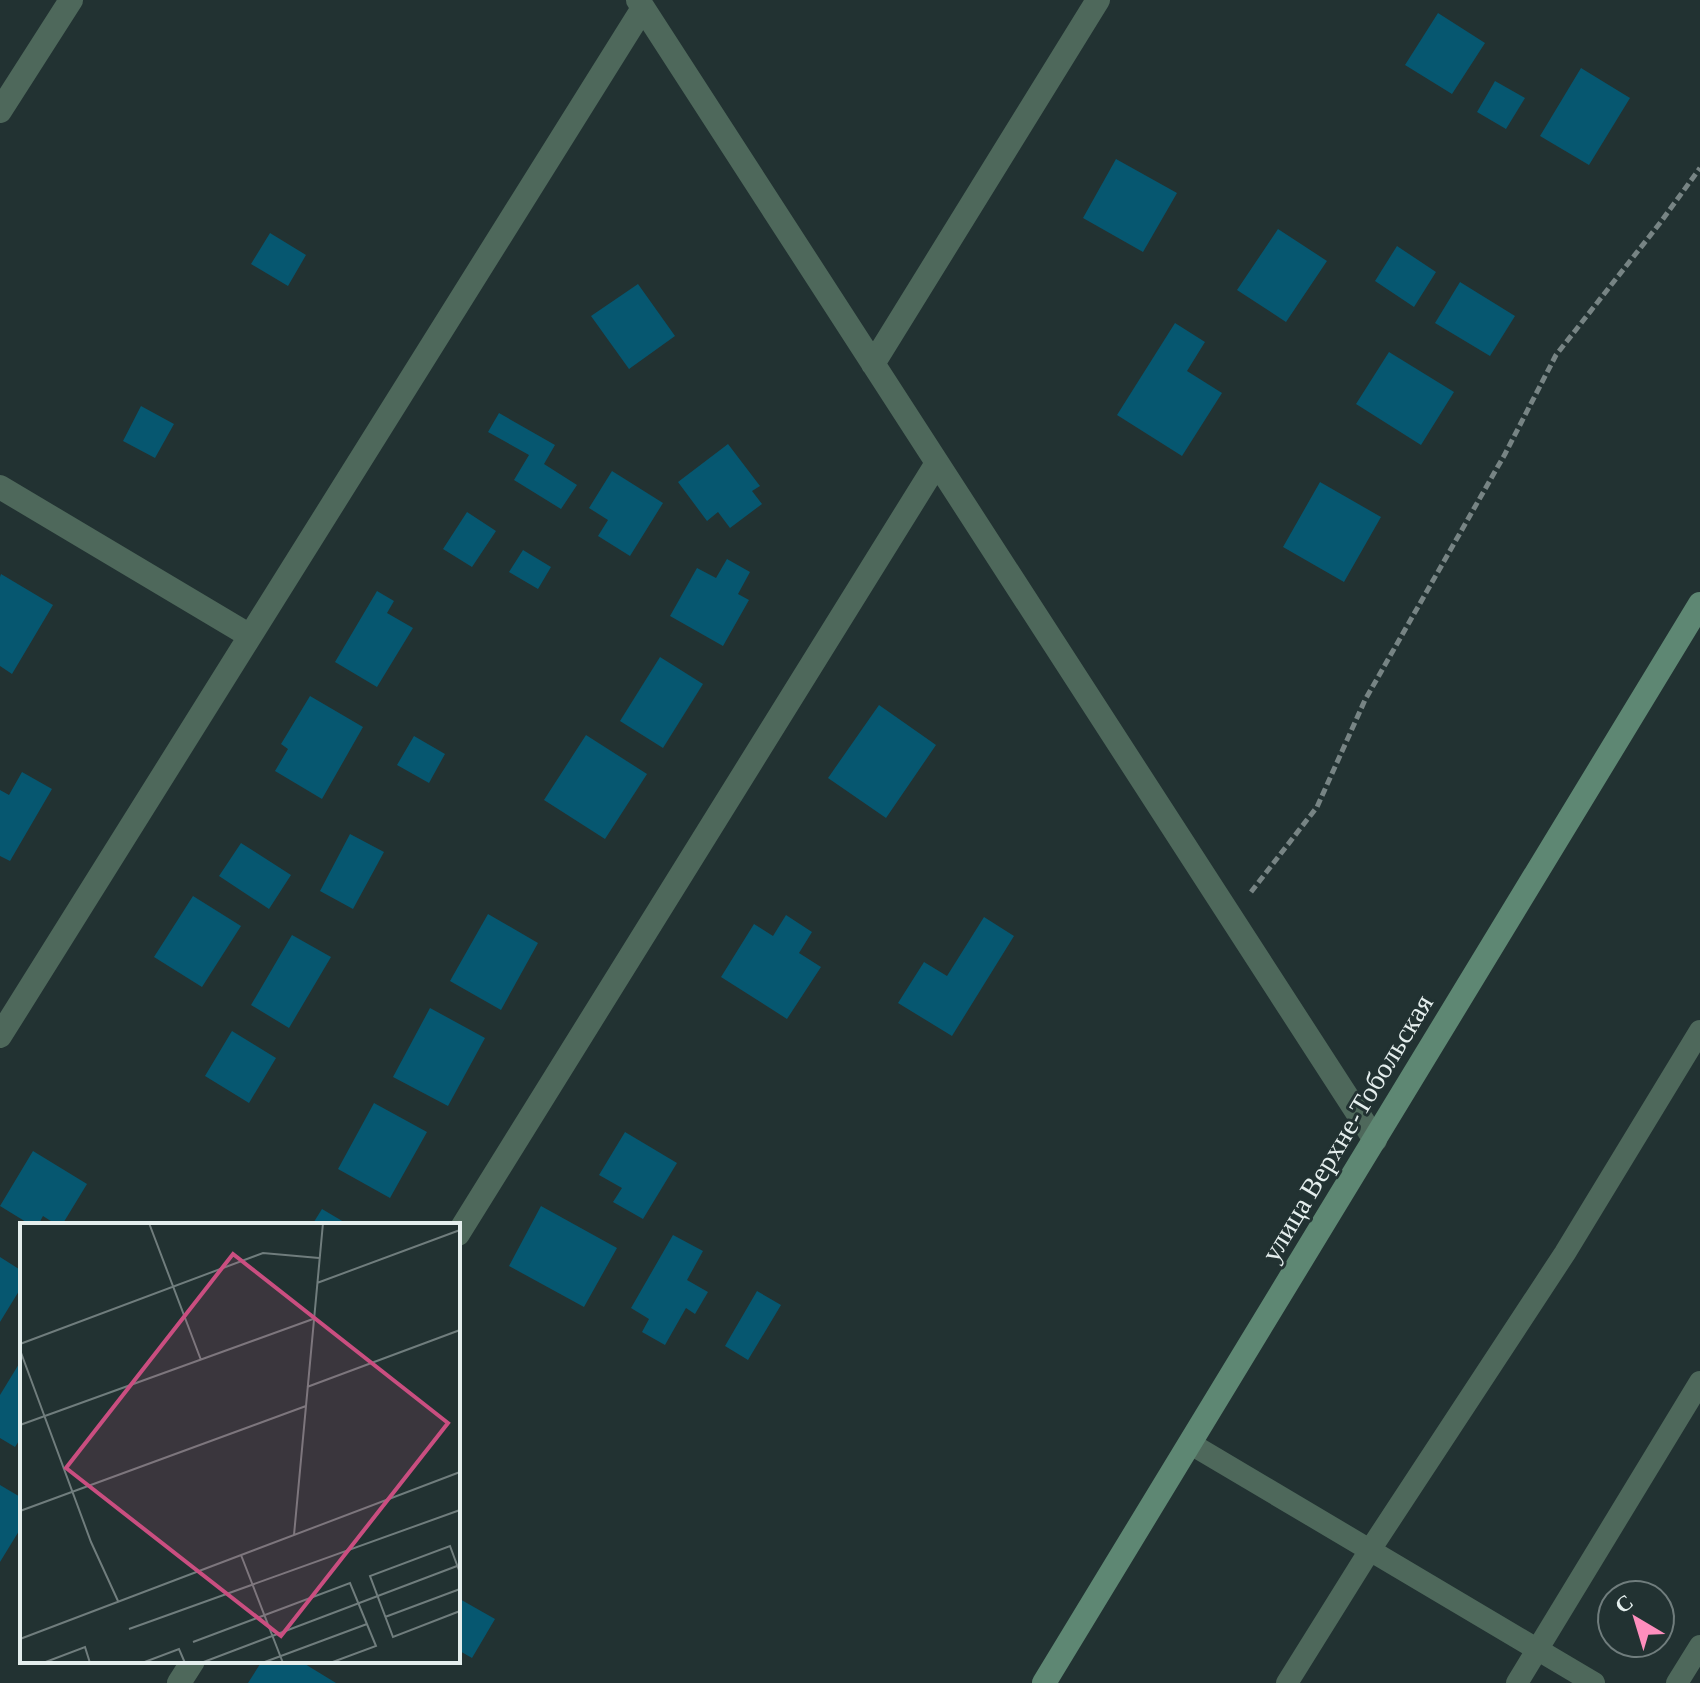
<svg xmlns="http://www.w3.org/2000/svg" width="1700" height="1683" font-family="'Crimson Pro',serif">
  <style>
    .building { fill: #065770 }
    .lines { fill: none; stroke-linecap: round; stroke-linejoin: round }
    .path { stroke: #778484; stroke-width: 5; stroke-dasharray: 8 4; stroke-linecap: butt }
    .lane { stroke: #4e685b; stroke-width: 22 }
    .street { stroke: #4e685b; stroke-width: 24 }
    .secondary { stroke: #5e8773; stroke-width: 24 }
    .labels { text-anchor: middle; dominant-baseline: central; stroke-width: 6; stroke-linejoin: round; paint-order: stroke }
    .street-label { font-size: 28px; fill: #e4eeed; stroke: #223232 }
    .inset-road { fill: none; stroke: #707d7d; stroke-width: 2 }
    .view { fill: #ca4e80; fill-opacity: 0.15; stroke: #ca4e80; stroke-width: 4 }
    .inset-edge { fill: none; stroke: #e4eeed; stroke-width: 4 }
  </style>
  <rect width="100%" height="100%" fill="#223232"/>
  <path class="building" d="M1438 13 1485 43 1452 94 1405 65Z
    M1581 68 1630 98 1589 165 1540 136Z
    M1495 81 1525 98 1506 129 1477 112Z
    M1116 159 1177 193 1143 252 1083 218Z
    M1278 229 1327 261 1286 322 1237 290Z
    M270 233 306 255 288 286 251 264Z
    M1397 246 1436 272 1414 307 1375 281Z
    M1460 282 1515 316 1490 356 1435 323Z
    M638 284 675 336 629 369 591 316Z
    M1175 323 1205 342 1187 371 1222 393 1182 456 1117 415Z
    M1389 352 1454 392 1421 445 1356 404Z
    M141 406 174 424 155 458 123 441Z
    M499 413 555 445 544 464 577 485 561 509 514 480 529 455 488 432Z
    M728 444 760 486 752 491 762 504 730 528 718 512 707 521 678 482Z
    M612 471 663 503 630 556 598 536 608 520 589 508Z
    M1320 482 1381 517 1344 582 1283 547Z
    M467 512 496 531 472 567 443 549Z
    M523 550 551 567 538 589 509 572Z
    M727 559 750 572 738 594 749 600 723 646 670 616 697 568 716 578Z
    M1 574 53 605 12 674 0 666V577Z
    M377 591 394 601 387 613 413 628 377 687 335 662Z
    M660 657 703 684 663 748 620 721Z
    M310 696 363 727 322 799 275 771 288 749 281 744Z
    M879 705 936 745 886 818 828 778Z
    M586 735 647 774 605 839 544 800Z
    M414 736 445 754 429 783 397 765Z
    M22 772 52 789 10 861 0 856V790L9 795Z
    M350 834 384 852 353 909 320 891Z
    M241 843 291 875 269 909 219 876Z
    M193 896 241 926 202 987 154 957Z
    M488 914 538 943 501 1010 450 981Z
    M786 915 812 932 799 953 821 967 787 1019 721 977 754 924 773 936Z
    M984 917 1014 936 952 1036 898 1003 924 962 947 976Z
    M292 935 331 957 289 1028 251 1005Z
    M430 1008 485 1038 448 1106 393 1077Z
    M232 1031 276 1058 249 1103 205 1076Z
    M374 1103 427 1132 390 1198 338 1169Z
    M625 1132 677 1163 643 1219 613 1202 622 1188 599 1175Z
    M33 1151 87 1184 62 1225H57L43 1216 38 1225H31L0 1206Z
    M541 1206 617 1248 584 1307 509 1266Z
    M322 1209 349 1225H312Z
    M673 1235 703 1251 687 1280 708 1292 695 1314 686 1308 665 1345 642 1332 649 1319 631 1308Z
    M0 1257 22 1271V1286L0 1322Z
    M757 1291 781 1305 748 1360 725 1346Z
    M22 1359V1436L15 1447 0 1438V1395Z
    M0 1485 22 1498V1526L0 1562Z
    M458 1598 495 1619 472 1658 458 1650Z
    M262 1661H300L336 1683H248Z"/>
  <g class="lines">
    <path class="path" d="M1251 892 1317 807 1365 700 1505 454 1556 355 1660 223 1700 168"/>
    <path class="lane" d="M1191 1444 1594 1683
      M1287 1683 1370 1550 1565 1253 1700 1031
      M1517 1683 1700 1382
      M1677 1683 1700 1646"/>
    <path class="street" d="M638 0 1375 1140
      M0 111 71 0
      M873 364 1098 0
      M0 487 250 636
      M0 1036 643 8
      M458 1234 937 463
      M179 1683 193 1661"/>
    <path class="secondary" d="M1044 1683 1700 604"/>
  </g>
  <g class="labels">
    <g class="street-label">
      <text transform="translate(1347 1128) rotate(-59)">улица Верхне-Тобольская</text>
    </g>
  </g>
  <g transform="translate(20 1223)">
    <rect width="440" height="440" fill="#223232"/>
    <path class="inset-road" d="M129 0 181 137M297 60 440 7M0 121 243 30 299 35M0 127 71 319 98 378M287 164 440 107M0 202 293 96M0 288 286 183M274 312 303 0M221 332 263 440M440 350 430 323 350 353 373 414 440 388M365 394 440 366M109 406 440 287M0 416 440 249M173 419 330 360 356 423 310 440M23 440 65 424 70 440M122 440 159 426 165 440M181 440 437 343M242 440 347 401"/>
    <path class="view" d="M213 31 428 200 261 413 46 245Z"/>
    <rect width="440" height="440" class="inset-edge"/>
  </g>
  <g transform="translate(1636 1619) rotate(322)"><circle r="38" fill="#223232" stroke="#707d7d" stroke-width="2"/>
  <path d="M0-6L14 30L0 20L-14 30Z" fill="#fe8ebd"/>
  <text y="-12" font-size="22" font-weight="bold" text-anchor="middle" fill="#e4eeed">С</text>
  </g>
</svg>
